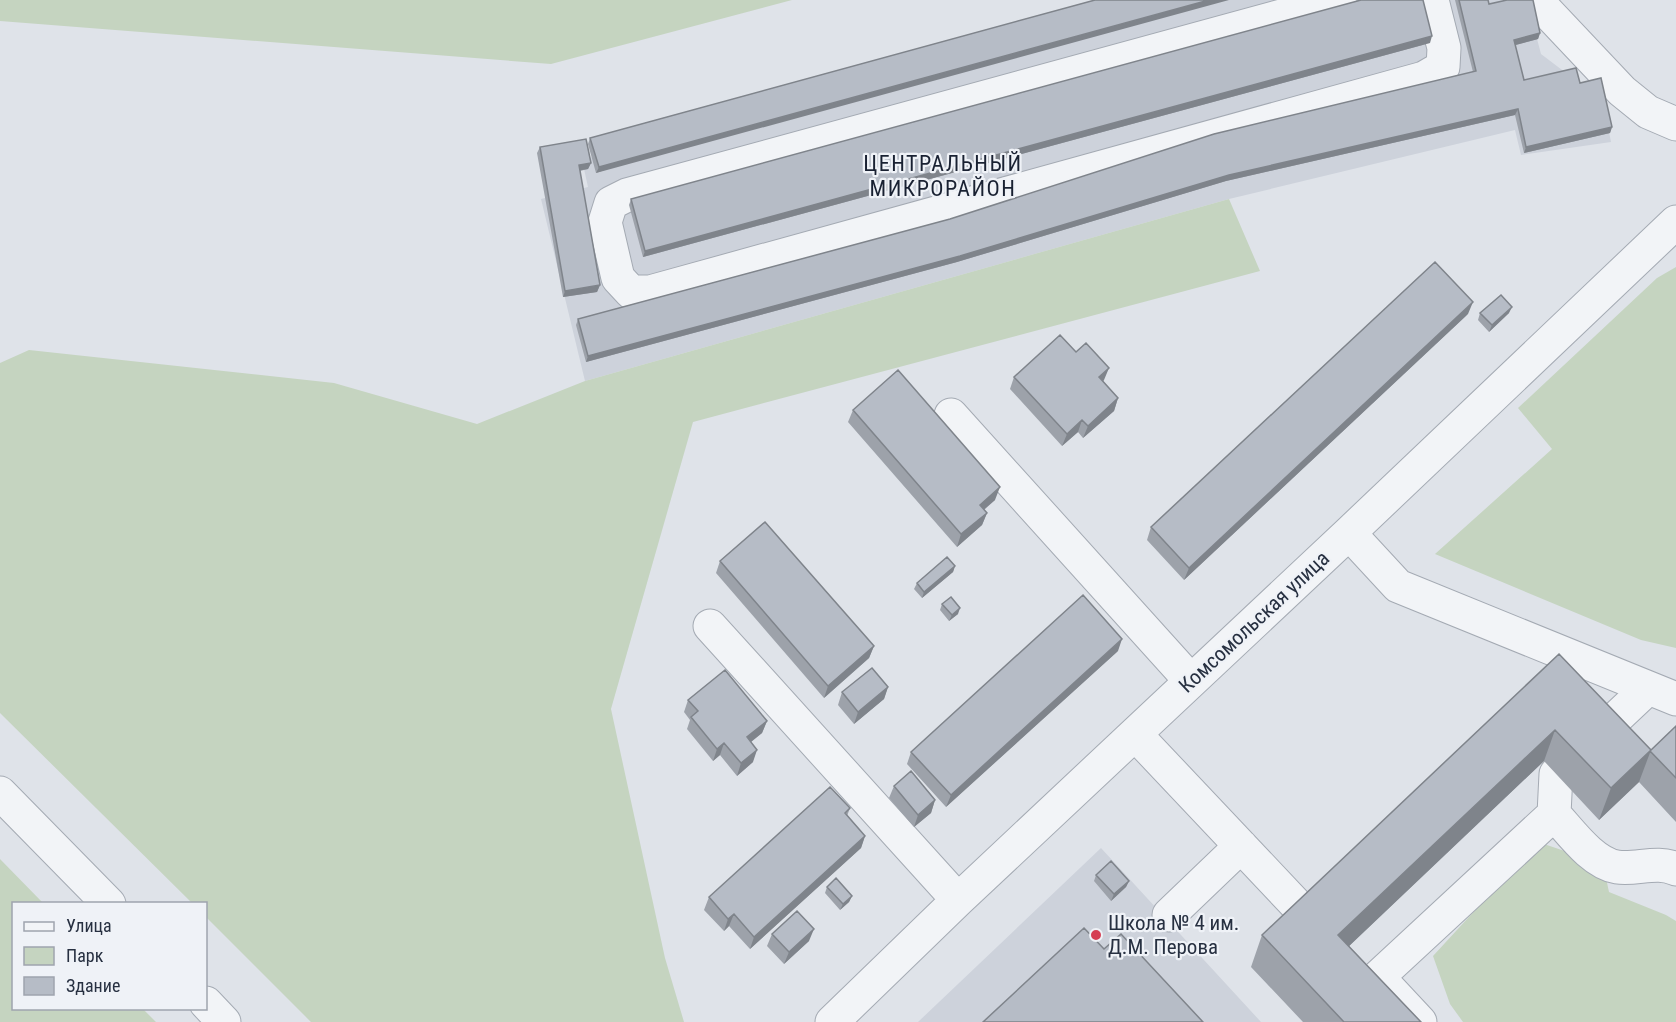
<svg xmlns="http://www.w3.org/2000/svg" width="1676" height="1022" font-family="'Roboto Condensed',sans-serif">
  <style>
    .built { fill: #cdd2db }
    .green { fill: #c5d4c0 }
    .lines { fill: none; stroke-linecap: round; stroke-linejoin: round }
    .minor-casing { stroke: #a4aab3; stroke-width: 35 }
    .minor { stroke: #f2f4f7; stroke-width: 33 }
    .wall { fill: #9da2aa }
    .shaded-wall { fill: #7f848b }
    .building { fill: #b6bcc6; stroke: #7f848b; stroke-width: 1.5 }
    .poi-dot { fill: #d53d52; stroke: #eff2f7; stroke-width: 2 }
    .labels { text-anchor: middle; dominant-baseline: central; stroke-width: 4.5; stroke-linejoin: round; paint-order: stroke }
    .street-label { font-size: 21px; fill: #273041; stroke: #eff2f7 }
    .poi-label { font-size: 21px; fill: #273041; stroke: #eff2f7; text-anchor: start }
    .neighbourhood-label { font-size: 22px; letter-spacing: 1.5px; fill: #192132; stroke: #eff2f7 }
  </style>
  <rect width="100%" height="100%" fill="#dfe3e9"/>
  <path class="built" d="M1160 0H1519L1531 16 1541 54 1603 101 1611 142 1521 155 1515 130 1229 199 585 381 541 199 588 187 582 160Z
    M1101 848 1261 1022H918Z"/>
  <path class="green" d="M0 0H792L551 64 0 21Z
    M1229 199 1260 271 693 422 611 709 665 958 684 1022H311L206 917V904L192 903 0 713V363L29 350 334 383 477 424 585 381Z
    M1676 267V648L1641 640 1435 554 1552 449 1518 408 1657 278Z
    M1538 842 1603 864 1609 892 1666 915 1676 921V1022H1463L1450 1004 1433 956Z
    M0 859 43 903 14 904V1008L143 1009 156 1022H0Z"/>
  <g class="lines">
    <g class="minor-casing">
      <path id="minor" d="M1340 0 627 195 611 203 605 222 618 278 631 292H650L1424 78 1443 67 1444 48 1432 0
        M1536 0 1622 91 1648 112 1676 124
        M951 415 1191 681
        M1349 533 1398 586 1676 699
        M710 626 958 900
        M1135 734 1306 915
        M1596 737 1648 688
        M0 793 109 904
        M1554 814 1556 774
        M1169 915 1241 846
        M206 1003 224 1022
        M832 1022 958 900 1349 533 1676 222
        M1420 1022 1378 977 1554 814C1570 831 1592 863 1617 867 1637 870 1657 860 1676 869"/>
    </g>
    <use href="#minor" class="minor"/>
  </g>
  <path class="wall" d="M1095 0 596 173 588 144 590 138Z
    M1455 0H1488L1489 4 1540 33 1538 39 1515 45 1524 80 1580 83 1612 127 1610 133 1524 153 1515 115 1226 181 957 262 586 362 576 325 578 319 950 219 1473 72Z
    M1430 43 643 257 629 205 631 199Z
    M540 147 591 163 588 169 580 171 600 285 597 292 563 297 537 153Z
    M1480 313H1509L1489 332 1478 320Z
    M1468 314 1184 580 1147 540 1151 527Z
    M1076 352 1104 380 1103 381 1118 398 1114 411 1083 438 1078 432 1062 446 1010 389 1014 377Z
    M853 410 995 500 984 510 987 513 982 525 957 547 848 422Z
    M720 561 874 646 869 658 824 698 716 573Z
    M955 566 953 572 922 598 914 589 917 583Z
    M942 604 958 614 949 621 940 610Z
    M1118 651 946 807 907 764 911 752Z
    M1559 654 1651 750 1676 726V822L1639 782 1599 820 1544 761 1349 946 1421 1022H1303L1251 967 1262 935Z
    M888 687 884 699 854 724 838 705 842 692Z
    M688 700 767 721 762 733 751 742 753 762 737 776 720 755 713 761 687 729 690 720 684 712Z
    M894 786 935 800 931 813 914 827 889 798Z
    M850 808 847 816 865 836 861 848 750 949 729 926 724 931 704 910 709 897Z
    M1096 875 1129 881 1126 887 1111 901 1094 881Z
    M827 887 852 896 849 902 840 910 825 893Z
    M772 934 809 941 784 964 767 946Z"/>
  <path class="shaded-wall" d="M1209 0H1229L596 173 599 167Z
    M1540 33 1538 39 1512 46 1514 40Z
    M1432 36 1430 43 643 257 645 251Z
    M1518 109 1515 115 1226 181 957 262 586 362 588 356 1229 175Z
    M1612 127 1610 133 1524 153 1526 147Z
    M591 163 588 169 576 171 579 165Z
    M600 285 597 292 563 297 565 291Z
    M1473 302 1468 314 1184 580 1189 568Z
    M1512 307 1509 313 1489 332 1492 325Z
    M1109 368 1104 380 1095 389 1099 377Z
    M1118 398 1114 411 1083 438 1088 426Z
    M1082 420 1078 432 1062 446 1067 434Z
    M1000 487 995 500 975 517 980 505Z
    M987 513 982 525 957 547 961 534Z
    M955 566 953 572 922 598 924 592Z
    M960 608 958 614 949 621 952 615Z
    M1122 639 1118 651 946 807 951 795Z
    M874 646 869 658 824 698 828 686Z
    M888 687 884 699 854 724 858 712Z
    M767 721 762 733 742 749 747 737Z
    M1555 730 1544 761 1327 967 1338 935Z
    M724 743 720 755 713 761 717 749Z
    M757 750 753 762 737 776 741 763Z
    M1651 750 1639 782 1599 820 1611 788Z
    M935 800 931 813 914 827 918 815Z
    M865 836 861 848 750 949 754 937Z
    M1129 881 1126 887 1111 901 1114 894Z
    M852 896 849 902 840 910 843 904Z
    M734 914 729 926 724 931 728 919Z
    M814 929 809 941 784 964 789 952Z"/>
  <path class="building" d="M1095 0H1209L599 167 590 138Z
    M1361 0H1423L1432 36 645 251 631 199Z
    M1459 0H1488L1489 4 1507 0H1533L1540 33 1514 40 1524 80 1576 68 1580 83 1601 78 1612 127 1526 147 1518 109 1229 175 960 256 588 356 578 319 950 219 1214 134 1476 71Z
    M586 139 591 163 579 165 600 285 565 291 540 147Z
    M1435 262 1473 302 1189 568 1151 527Z
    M1501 295 1512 307 1492 325 1480 313Z
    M1060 335 1076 352 1086 343 1109 368 1099 377 1118 398 1088 426 1082 420 1067 434 1014 377Z
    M898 370 1000 487 980 505 987 513 961 534 853 410Z
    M765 522 874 646 828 686 720 561Z
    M947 557 955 566 924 592 917 583Z
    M1083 595 1122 639 951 795 911 752Z
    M951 597 960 608 952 615 942 604Z
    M1559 654 1651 750 1611 788 1555 730 1338 935 1421 1022H1344L1262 935Z
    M872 668 888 687 858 712 842 692Z
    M725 670 767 721 747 737 757 750 741 763 724 743 717 749 691 717 698 711 688 700Z
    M1676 726V778L1650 751Z
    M911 771 935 800 918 815 894 786Z
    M830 787 850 808 845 813 865 836 754 937 734 914 728 919 709 897Z
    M1111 861 1129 881 1114 894 1096 875Z
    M836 878 852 896 843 904 827 887Z
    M797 911 814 929 789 952 772 934Z
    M1084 928 1104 949 1121 934 1203 1022H983Z"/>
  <circle class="poi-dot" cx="1096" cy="935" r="6"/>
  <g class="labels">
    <g class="street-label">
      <text transform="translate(1254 622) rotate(-43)">Комсомольская улица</text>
    </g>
    <g class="poi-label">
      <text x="1108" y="923">Школа № 4 им.<tspan x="1108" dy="24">Д.М. Перова</tspan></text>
    </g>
    <g class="neighbourhood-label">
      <text x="943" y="163">ЦЕНТРАЛЬНЫЙ<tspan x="943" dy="25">МИКРОРАЙОН</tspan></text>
    </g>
  </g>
  <rect x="12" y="902" width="195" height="108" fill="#eff2f7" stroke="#9fa4ae" stroke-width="1.5"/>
  <rect x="24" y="922" width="30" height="9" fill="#f2f4f7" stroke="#9fa4ae" stroke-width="1.5"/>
  <text x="66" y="932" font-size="18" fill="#273041">Улица</text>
  <rect x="24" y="947" width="30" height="18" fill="#c5d4c0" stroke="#9fa4ae" stroke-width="1.5"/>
  <text x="66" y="962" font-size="18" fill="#273041">Парк</text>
  <rect x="24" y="977" width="30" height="18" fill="#b6bcc6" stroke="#9fa4ae" stroke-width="1.5"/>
  <text x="66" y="992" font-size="18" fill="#273041">Здание</text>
</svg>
